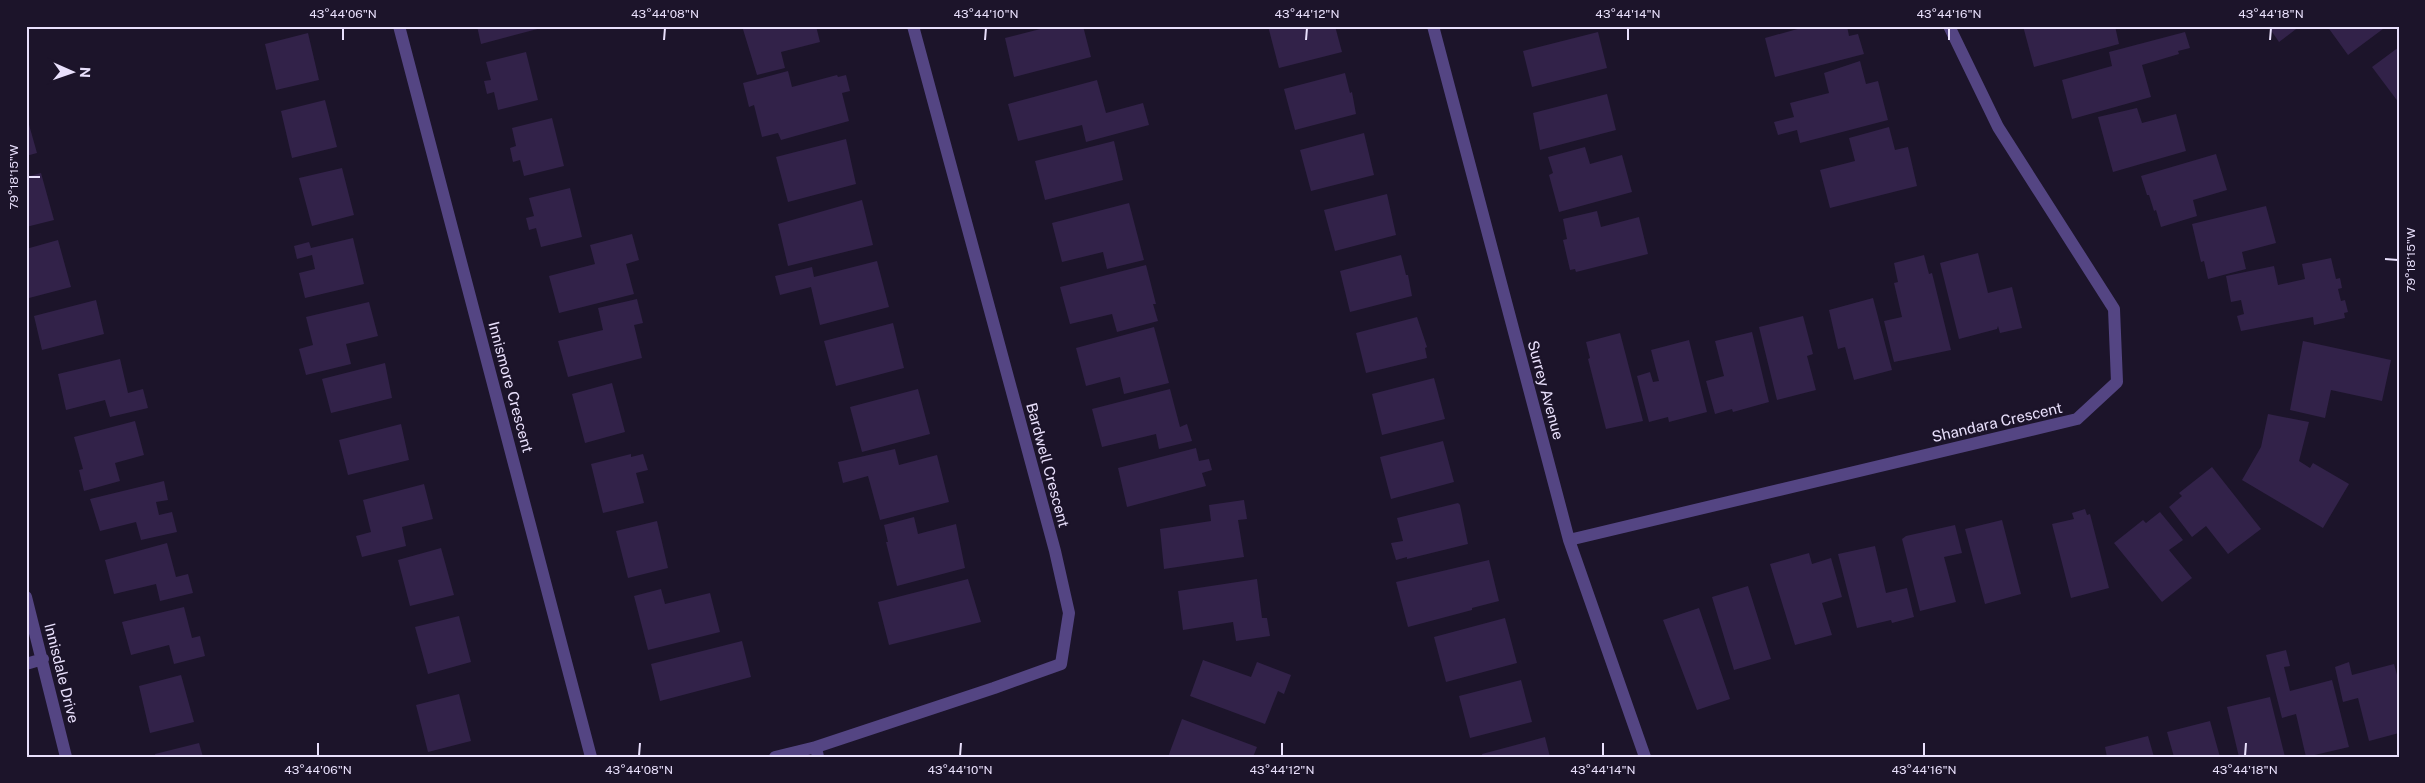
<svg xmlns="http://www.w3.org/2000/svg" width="2425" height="783" font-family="'Public Sans',sans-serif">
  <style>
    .building { fill: #322249 }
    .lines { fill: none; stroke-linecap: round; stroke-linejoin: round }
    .minor { stroke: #544583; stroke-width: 12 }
    .ticks { fill: none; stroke: #e9e0fc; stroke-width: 2 }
    .labels { text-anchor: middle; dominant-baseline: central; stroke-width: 4.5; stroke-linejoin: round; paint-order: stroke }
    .street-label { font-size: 15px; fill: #e9e0fc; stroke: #1c142a }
    .neatline { fill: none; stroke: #e9e0fc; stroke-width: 2 }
    .ticks-label { font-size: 12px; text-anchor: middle; fill: #e9e0fc }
  </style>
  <rect width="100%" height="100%" fill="#1c142a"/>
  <path class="building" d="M477 26H545V27L481 44Z
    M742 26H816L820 42 781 52 785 68 757 75Z
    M1052 26H1083L1091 57 1014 77 1005 38Z
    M1268 26H1335L1342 52 1279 68Z
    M1801 26H1847L1849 36 1858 34 1864 54 1775 77 1765 38 1801 28Z
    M2023 26H2115L2119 44 2034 67Z
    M2268 26H2300L2279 42Z
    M2327 26H2387L2348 55Z
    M1598 32 1607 68 1532 87 1523 51Z
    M2185 32 2190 48 2178 51 2179 54 2142 65 2151 97 2072 119 2062 80 2112 66 2109 52Z
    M308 33 319 80 276 90 265 44Z
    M2399 47V103L2372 67Z
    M526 52 538 100 498 110 494 92 487 94 484 81 491 80 486 62Z
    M1860 61 1866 84 1878 81 1888 120 1800 143 1797 130 1778 135 1774 122 1794 117 1790 103 1829 93 1824 73Z
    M788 71 792 87 837 75 838 77 846 75 850 91 842 93 849 121 781 140 778 133 762 137 754 105 749 107 743 83Z
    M1345 73 1350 93 1352 92 1356 114 1295 130 1284 89Z
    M1097 80 1106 113 1143 103 1149 125 1086 142 1082 125 1018 141 1008 104Z
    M1607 94 1616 130 1540 150 1533 113Z
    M325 100 337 147 292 158 281 111Z
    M2137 108 2142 123 2176 114 2186 151 2113 172 2098 117Z
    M26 114 37 153 26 156Z
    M552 118 564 166 524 176 520 160 513 162 510 148 516 146 512 128Z
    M1889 127 1895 150 1908 147 1917 186 1830 208 1820 170 1855 161 1849 138Z
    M1364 133 1374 175 1311 191 1300 150Z
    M846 139 856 184 788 202 776 157Z
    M1114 141 1123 180 1045 200 1035 161Z
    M1585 147 1590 164 1622 155 1632 192 1559 212 1549 175 1553 173 1548 157Z
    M2216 154 2227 190 2193 200 2197 216 2161 227 2156 210 2154 211 2149 195H2147L2141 176Z
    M342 168 354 215 312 226 299 178Z
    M41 173 54 220 26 227V177Z
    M570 188 582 237 541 247 536 228 529 230 526 218 534 216 529 198Z
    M1387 194 1396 235 1335 251 1324 210Z
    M862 200 873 245 788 266 778 224Z
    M1129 203 1144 260 1107 269 1103 252 1062 262 1052 223Z
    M2266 206 2276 243 2242 252 2246 269 2208 279 2204 261 2201 262 2192 224Z
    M1597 211 1601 227 1639 217 1648 254 1576 272 1575 269 1570 270 1563 240 1567 239 1563 219Z
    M632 234 639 260 626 264 634 294 559 313 549 276 595 264 590 245Z
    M353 238 364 284 305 298 299 273 315 269 312 255 297 259 294 246 309 242 311 248Z
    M58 240 71 287 29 298 26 289V249Z
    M1978 253 1988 293 2012 287 2022 328 2000 333 1998 326 1997 329 1959 339 1940 263Z
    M1401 255 1406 275H1408L1412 296 1350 312 1340 271Z
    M1924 255 1929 274 1932 273 1951 350 1894 362 1884 321 1902 317 1894 283 1898 282 1894 263Z
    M2331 258 2336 279 2340 278 2342 288 2338 289 2341 301 2345 300 2348 312 2344 313 2345 318 2314 325 2313 317 2241 331 2237 316 2244 314 2241 300 2231 302 2226 276 2274 266 2278 285 2305 279 2302 264Z
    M877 261 889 307 820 325 811 287 780 295 775 276 812 267 814 277Z
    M1146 265 1156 304H1153L1158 321 1117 332 1112 314 1070 324 1060 287Z
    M1873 298 1892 370 1854 380 1845 347 1838 349 1829 310Z
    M637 299 643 323 634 325 642 358 568 377 558 341 603 330 598 308Z
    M96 300 104 334 42 350 34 316Z
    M369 302 378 336 346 344 351 364 306 375 299 349 313 345 306 317Z
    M1803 316 1813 354 1807 356 1816 390 1777 400 1759 327Z
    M1417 317 1427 347 1425 348 1427 358 1366 373 1356 333Z
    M893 323 904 368 836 386 824 341Z
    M1154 327 1169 383 1124 394 1120 377 1086 386 1076 348Z
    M1752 332 1769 402 1733 412 1732 409 1715 414 1706 381 1724 376 1715 341Z
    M1620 333 1643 421 1606 429 1588 359 1590 358 1586 342Z
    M1689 340 1707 412 1669 422 1668 417 1649 422 1637 376 1650 372 1653 382 1659 381 1651 350Z
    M2303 341 2391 360 2382 401 2331 390 2325 418 2290 410Z
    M120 359 128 393 143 389 148 408 110 417 105 400 66 410 58 374Z
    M385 363 392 398 331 413 322 379Z
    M1434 378 1445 419 1382 435 1372 394Z
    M612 383 625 432 585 443 572 394Z
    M918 389 930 434 862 452 850 407Z
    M1170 389 1180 427 1187 424 1192 441 1159 449 1156 434 1102 447 1092 409Z
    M2268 414 2309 422 2299 461 2310 468 2313 463 2349 484 2323 528 2242 480 2261 447Z
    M135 421 144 455 115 463 120 481 84 491 79 470 83 469 74 437Z
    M401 424 409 460 348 475 339 440Z
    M1443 441 1454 482 1391 499 1380 457Z
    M1196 448 1199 461 1209 459 1212 470 1202 473 1206 486 1127 507 1118 468Z
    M895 449 899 465 937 455 949 502 880 520 868 476 843 483 838 462Z
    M631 454V457L643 454 648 470 636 473 644 503 603 513 591 464Z
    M2212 467 2261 529 2228 554 2206 526 2192 537 2169 507 2182 496 2179 493Z
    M164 481 168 500 156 502 159 515 172 512 177 532 141 540 136 522 100 531 90 499Z
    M424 484 433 519 402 527 406 546 362 557 356 536 371 532 363 500Z
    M1244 500 1247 519 1238 520 1244 557 1164 569 1160 529 1211 521 1209 505Z
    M1458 503 1460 505 1468 544 1407 559V557L1396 560 1391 543 1403 541 1397 518Z
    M2085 509 2087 515 2090 514 2109 588 2071 598 2052 524 2074 519 2072 513Z
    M2160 512 2183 540 2169 550 2192 578 2162 602 2114 543 2143 520 2146 523Z
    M914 517 918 534 956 524 965 568 897 586 886 542H888L884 525Z
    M2002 520 2021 594 1985 604 1965 529Z
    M657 521 668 568 628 578 616 531Z
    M1955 525 1962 553 1944 557 1956 602 1920 611 1902 539 1906 536Z
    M167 543 176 577 188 574 193 593 160 601 156 584 114 594 105 560Z
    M1875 546 1886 593 1907 588 1914 617 1892 623 1891 620 1857 628 1838 554Z
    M441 548 454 595 410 606 398 560Z
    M1809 553 1812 564 1831 558 1842 597 1822 603 1832 635 1795 645 1770 564Z
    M1489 560 1499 601 1472 608V610L1408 627 1396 582Z
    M968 579 981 622 889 645 878 602Z
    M1257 579 1262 618H1267L1270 636 1236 641 1233 622 1183 630 1178 591Z
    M1748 586 1771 659 1734 670 1712 597Z
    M661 589 665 604 710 593 720 632 648 650 634 596Z
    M184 607 192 638 200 636 205 656 174 664 169 645 131 655 122 622Z
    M1699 608 1730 699 1697 710 1663 620Z
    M459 616 471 662 428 674 415 627Z
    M1505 618 1517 663 1446 682 1434 637Z
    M742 641 751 677 660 701 651 664Z
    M2286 650 2290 666 2284 667 2290 691 2332 680 2349 747 2306 757 2296 714 2282 718 2266 655Z
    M1203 660 1251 677 1257 662 1291 675 1284 694 1278 691 1265 724 1190 696Z
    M2349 662 2352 675 2394 664 2399 682V733L2369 741 2358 698 2343 702 2335 667Z
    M181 675 194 722 150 733 139 686Z
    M1521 680 1532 722 1470 738 1459 696Z
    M459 694 471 741 428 752 416 705Z
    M2270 697 2285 757H2239L2227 707Z
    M1182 719 1257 747 1253 757H1168Z
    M2210 721 2220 757H2174L2167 732Z
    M2148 736 2154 757H2107L2105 747Z
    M1545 737 1550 757H1483L1482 754Z
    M199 743 203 757H156L155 754Z"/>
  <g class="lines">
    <path class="minor" d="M399 26 591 757
      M1433 26 1569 540 1645 757
      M1569 540 2077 419 2117 382 2114 309 1998 127 1949 26
      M26 597 66 757
      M26 664 43 659
      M816 747 994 688 1061 664 1069 613 1055 551 913 26
      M775 757 816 747 818 757"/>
  </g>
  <path class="ticks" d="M343 40V28M664 40 665 28M985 40 986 28M1306 40 1307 28M1628 40V28M1949 40V28M2270 40 2271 28M28 177H40M2385 259 2398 260M318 756V743M639 756 640 743M960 756 961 743M1282 756V743M1603 756V743M1924 756V743M2245 756 2246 743"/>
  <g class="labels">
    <g class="street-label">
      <text transform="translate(511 387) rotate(75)">Innismore Crescent</text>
      <text transform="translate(1546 390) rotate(75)">Surrey Avenue</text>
      <text transform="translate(1997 422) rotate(-13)">Shandara Crescent</text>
      <text transform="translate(1048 465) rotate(75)">Bardwell Crescent</text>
      <text transform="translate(62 673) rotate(76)">Innisdale Drive</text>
    </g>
  </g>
  <rect width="2425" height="783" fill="none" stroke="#1c142a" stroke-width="55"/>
  <g transform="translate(72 72) rotate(92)" stroke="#1c142a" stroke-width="4" paint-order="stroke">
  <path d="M0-4L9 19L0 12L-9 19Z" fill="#e9e0fc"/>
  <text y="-8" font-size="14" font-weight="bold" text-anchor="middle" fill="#e9e0fc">N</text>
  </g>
  <rect x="28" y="28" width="2370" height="728" class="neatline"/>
  <g class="ticks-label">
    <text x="343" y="18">43°44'06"N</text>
    <text x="665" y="18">43°44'08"N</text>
    <text x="986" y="18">43°44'10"N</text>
    <text x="1307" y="18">43°44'12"N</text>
    <text x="1628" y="18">43°44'14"N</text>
    <text x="1949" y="18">43°44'16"N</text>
    <text x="2271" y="18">43°44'18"N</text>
    <text transform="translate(14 177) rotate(-90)" y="4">79°18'15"W</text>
    <text transform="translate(2411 260) rotate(-90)" y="4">79°18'15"W</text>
    <text x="318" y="774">43°44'06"N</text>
    <text x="639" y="774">43°44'08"N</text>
    <text x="960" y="774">43°44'10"N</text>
    <text x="1282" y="774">43°44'12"N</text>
    <text x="1603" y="774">43°44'14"N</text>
    <text x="1924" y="774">43°44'16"N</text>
    <text x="2245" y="774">43°44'18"N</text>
  </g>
</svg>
